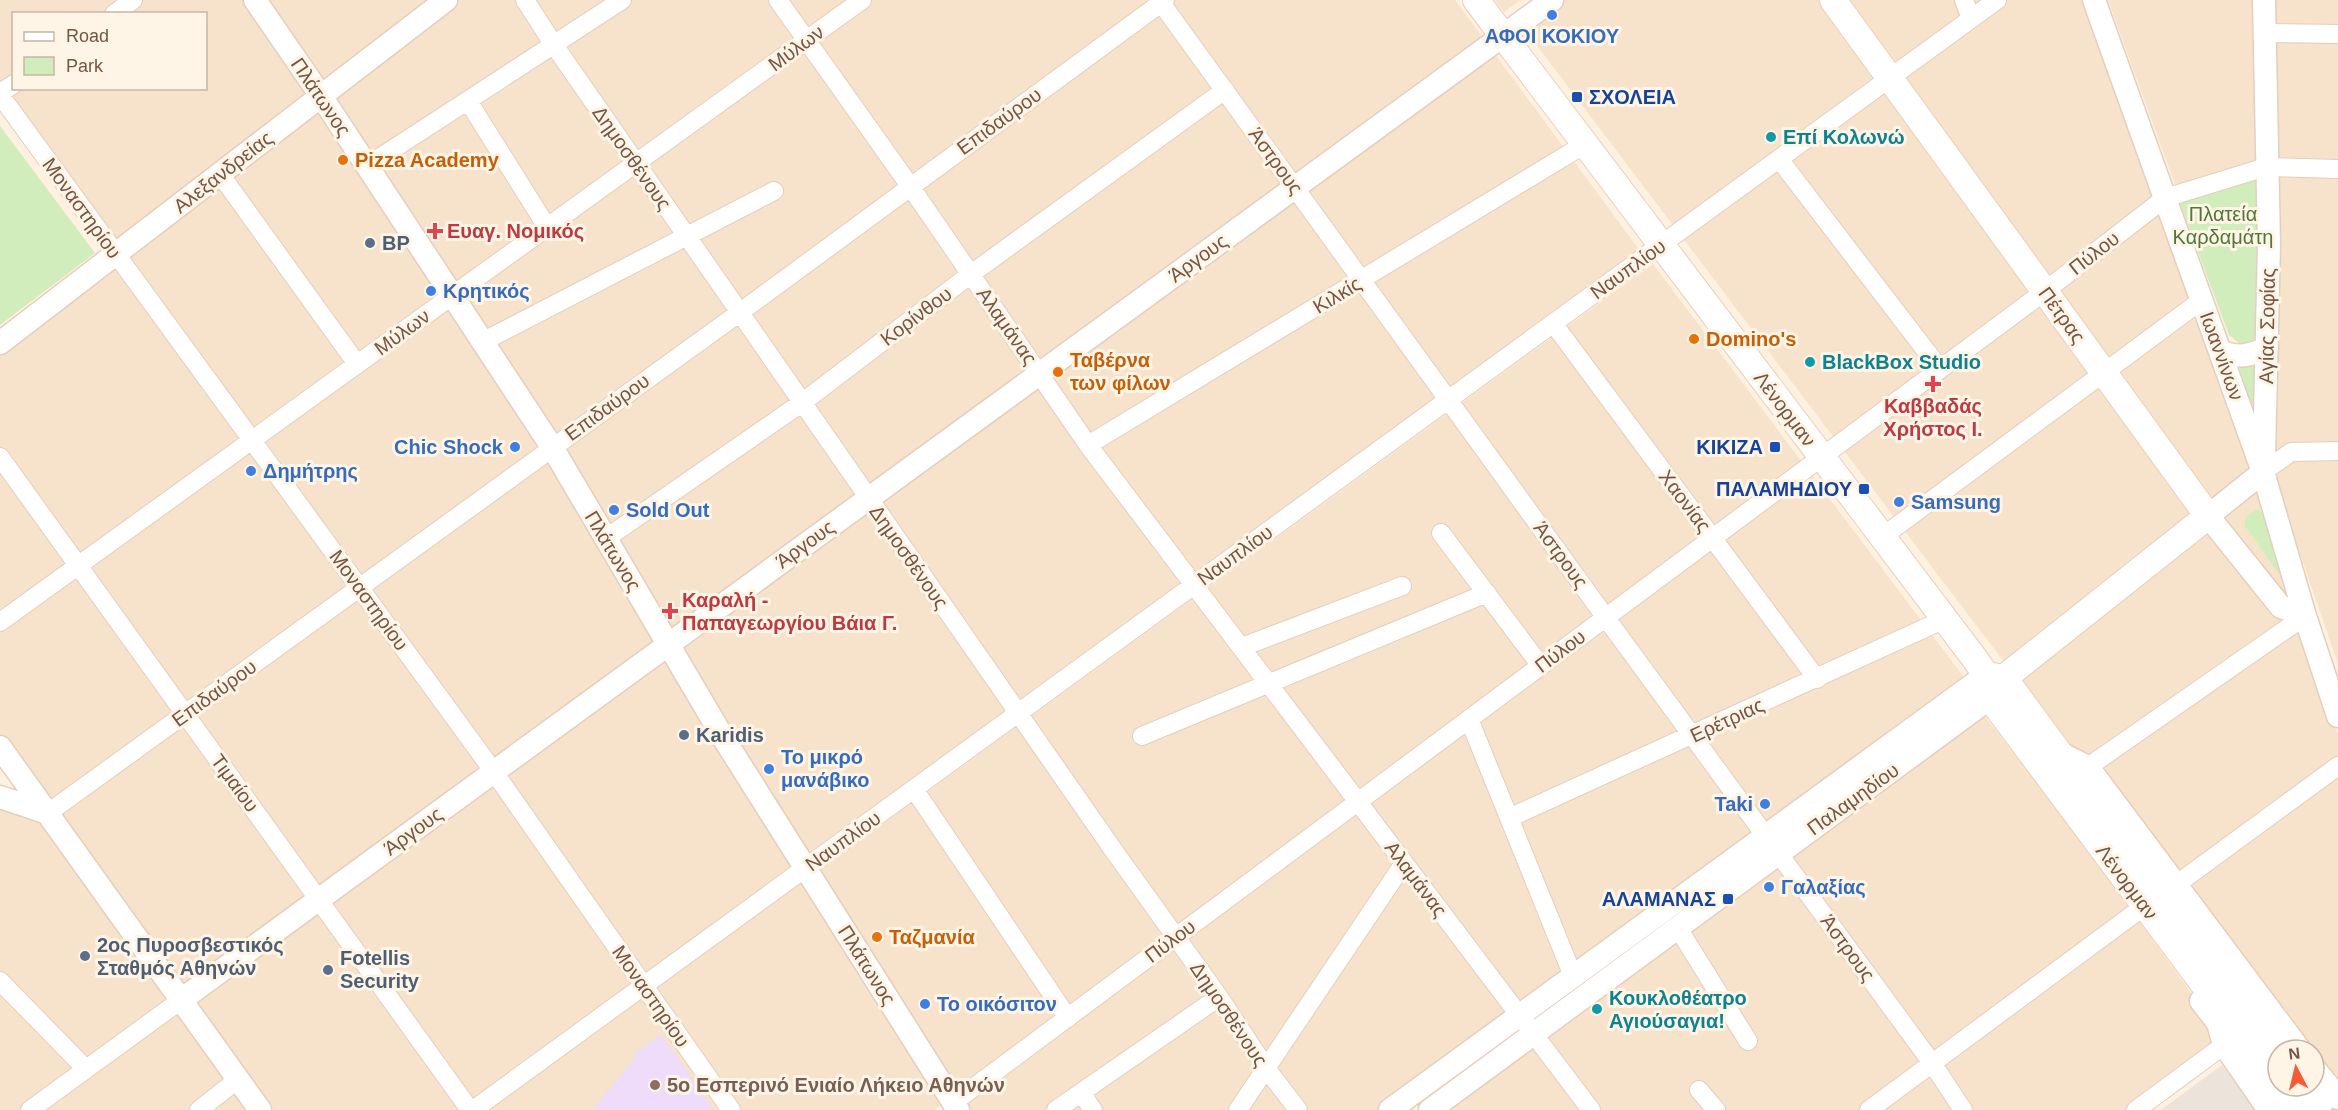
<svg xmlns="http://www.w3.org/2000/svg" width="2338" height="1110" font-family="Helvetica,sans-serif">
  <style>
    .residential { fill: #f7e2cc; fill-rule: evenodd }
    .industrial { fill: #ece3db }
    .education { fill: #eedcfa }
    .green { fill: #d1edbc }
    .lines { fill: none; stroke-linecap: round; stroke-linejoin: round }
    .minor-casing { stroke: #e5cebd; stroke-width: 20 }
    .tertiary-casing { stroke: #e5cebd; stroke-width: 25 }
    .secondary-casing { stroke: #ebcfb9; stroke-width: 28 }
    .minor { stroke: #fff; stroke-width: 18 }
    .tertiary { stroke: #fff; stroke-width: 22 }
    .secondary { stroke: #fff; stroke-width: 26 }
    .shop-dot { fill: #3f7fe0; stroke: #fff5e7; stroke-width: 2 }
    .transit-dot { fill: #1a4fb4; stroke: #fff5e7; stroke-width: 2 }
    .culture-dot { fill: #0f9aa8; stroke: #fff5e7; stroke-width: 2 }
    .food-dot { fill: #e8710a; stroke: #fff5e7; stroke-width: 2 }
    .health-dot { fill: #e0444e; stroke: #fff5e7; stroke-width: 2 }
    .service-dot { fill: #5c6f8a; stroke: #fff5e7; stroke-width: 2 }
    .education-dot { fill: #8d6e63; stroke: #fff5e7; stroke-width: 2 }
    .labels { text-anchor: middle; dominant-baseline: central; stroke-width: 6; stroke-linejoin: round; paint-order: stroke }
    .shop-label { font-size: 20px; font-weight: bold; fill: #366cbe; stroke: #fff5e7; text-anchor: start }
    .street-label { font-size: 20px; fill: #754; stroke: #fff5e7 }
    .transit-label { font-size: 20px; font-weight: bold; fill: #164399; stroke: #fff5e7; text-anchor: end }
    .culture-label { font-size: 20px; font-weight: bold; fill: #0d838f; stroke: #fff5e7; text-anchor: start }
    .food-label { font-size: 20px; font-weight: bold; fill: #c56008; stroke: #fff5e7; text-anchor: start }
    .park-label { font-size: 20px; fill: #4d7839; stroke: #fff5e7 }
    .health-label { font-size: 20px; font-weight: bold; fill: #be3a42; stroke: #fff5e7; text-anchor: start }
    .service-label { font-size: 20px; font-weight: bold; fill: #4e5e75; stroke: #fff5e7; text-anchor: start }
    .education-label { font-size: 20px; font-weight: bold; fill: #785e54; stroke: #fff5e7; text-anchor: start }
  </style>
  <rect width="100%" height="100%" fill="#fff1df"/>
  <path class="residential" d="M0 0H430L119 251 0 88ZM14 14H206V88H14Z
    M449 0H1153L1160 10 1174 0H1455L1646 259 808 859 469 300 330 98Z
    M1495 0H1521L1504 12Z
    M1549 0H2086L2262 497 2305 642 2338 734V1091L2314 1061V1050H2306L1982 633 1519 22Z
    M2108 0H2338V664L2275 481 2271 161 2177 190Z
    M324 103 446 293 941 1105 934 1110H270L0 736V351Z
    M1653 264 1963 676 1377 1110H966L817 872Z
    M1980 710 2061 814 2213 1023 2217 1044 2132 1110H1439Z
    M0 806 44 820 252 1110H0Z"/>
  <path class="industrial" d="M2222 1065 2257 1110H2161Z"/>
  <path class="education" d="M661 1035 714 1110H593L634 1059 636 1052Z"/>
  <path class="green" d="M0 126 95 253 0 325Z
    M2257 179V335L2251 343 2240 344 2229 335 2179 201Z
    M2255 362 2253 404H2251L2238 364Z
    M2257 509 2262 513 2281 574H2279L2245 526V518Z"/>
  <g class="lines">
    <g class="minor-casing">
      <path id="minor" d="M525 0 554 45 1114 851 1219 997 1266 1068 1298 1110
        M778 0 910 186 1088 445 1591 1110
        M1159 0 1606 618 1932 1063 1963 1110
        M1964 0 1971 19
        M114 14 133 0
        M2264 33 2338 34
        M0 93 14 84
        M0 95 494 772 731 1110
        M468 101 547 227
        M1779 159 1940 369
        M367 166 622 0
        M220 174 357 364
        M1553 323 1817 679
        M482 342 774 191
        M1088 445 1585 144
        M0 457 470 1110
        M2263 472 2291 452 2338 451
        M1441 533 1541 666
        M1882 537 2202 300
        M605 539 803 402 971 274 1225 90
        M0 622 862 0
        M1242 647 1402 586
        M1469 719 1573 976
        M1142 736 1487 593
        M2088 767 2305 616
        M914 789 1068 1018
        M48 813 739 313 1165 0
        M1509 818 1945 619
        M2177 884 2338 766
        M1678 928 1748 1041
        M0 981 86 1069
        M1699 1090 1716 1110
        M1082 1094 1093 1110
        M954 1102 2045 291 2165 198 2266 167 2338 169
        M30 1110 181 1000
        M199 1110 238 1079
        M473 1110 1997 0
        M1056 1110 1219 997
        M1238 1110 1404 863
        M1869 1110 2135 913
        M2136 1110 2224 1045"/>
    </g>
    <g class="tertiary-casing">
      <path id="tertiary" d="M255 0 321 96 552 447 724 739 958 1110
        M2094 0 2263 472 2305 616 2338 716
        M2264 0 2269 244 2264 457
        M0 343 446 0
        M2221 352C2240 358 2248 356 2267 348
        M2263 472 2208 516 2281 607 2305 616
        M0 747 260 1110
        M2060 753 2088 767 2300 1050
        M0 797 48 813
        M181 1000 1552 0
        M2201 1001 2218 1023 2224 1045 2269 1110
        M2314 1068 2338 1098
        M1390 1110 1986 675
        M1430 1110 1990 698 2000 684
        M2316 1110 2322 1103 2327 1084"/>
    </g>
    <g class="secondary-casing">
      <path id="secondary" d="M1476 0 1975 659 1986 675 1990 698 2278 1084
        M1833 0 2208 516 2004 678
        M1987 675 2004 678 2278 1050
        M2279 1086 2296 1109
        M2305 1086 2308 1091"/>
    </g>
    <use href="#minor" class="minor"/>
    <use href="#tertiary" class="tertiary"/>
    <use href="#secondary" class="secondary"/>
  </g>
  <g class="shop-dot">
    <circle cx="1552" cy="15" r="6"/>
    <circle cx="431" cy="291" r="6"/>
    <circle cx="515" cy="447" r="6"/>
    <circle cx="251" cy="471" r="6"/>
    <circle cx="1899" cy="502" r="6"/>
    <circle cx="614" cy="510" r="6"/>
    <circle cx="769" cy="769" r="6"/>
    <circle cx="1765" cy="804" r="6"/>
    <circle cx="1769" cy="887" r="6"/>
    <circle cx="925" cy="1004" r="6"/>
  </g>
  <g class="transit-dot">
    <rect x="1571" y="91" width="12" height="12" rx="3"/>
    <rect x="1769" y="441" width="12" height="12" rx="3"/>
    <rect x="1858" y="483" width="12" height="12" rx="3"/>
    <rect x="1722" y="893" width="12" height="12" rx="3"/>
  </g>
  <g class="culture-dot">
    <circle cx="1771" cy="137" r="6"/>
    <circle cx="1810" cy="362" r="6"/>
    <circle cx="1597" cy="1009" r="6"/>
  </g>
  <g class="food-dot">
    <circle cx="343" cy="160" r="6"/>
    <circle cx="1694" cy="339" r="6"/>
    <circle cx="1058" cy="372" r="6"/>
    <circle cx="877" cy="937" r="6"/>
  </g>
  <g class="health-dot">
    <path d="M432 222h6v6h6v6h-6v6h-6v-6h-6v-6h6z"/>
    <path d="M1930 375h6v6h6v6h-6v6h-6v-6h-6v-6h6z"/>
    <path d="M667 602h6v6h6v6h-6v6h-6v-6h-6v-6h6z"/>
  </g>
  <g class="service-dot">
    <circle cx="370" cy="243" r="6"/>
    <circle cx="684" cy="735" r="6"/>
    <circle cx="85" cy="956" r="6"/>
    <circle cx="328" cy="970" r="6"/>
  </g>
  <circle class="education-dot" cx="655" cy="1085" r="6"/>
  <g class="labels">
    <g class="shop-label">
      <text x="1552" y="36" text-anchor="middle">ΑΦΟΙ ΚΟΚΙΟΥ</text>
      <text x="443" y="291">Κρητικός</text>
      <text x="503" y="447" text-anchor="end">Chic Shock</text>
      <text x="263" y="471">Δημήτρης</text>
      <text x="1911" y="502">Samsung</text>
      <text x="626" y="510">Sold Out</text>
      <text x="781" y="757">Το μικρό<tspan x="781" dy="23">μανάβικο</tspan></text>
      <text x="1753" y="804" text-anchor="end">Taki</text>
      <text x="1781" y="887">Γαλαξίας</text>
      <text x="937" y="1004">Το οικόσιτον</text>
    </g>
    <g class="street-label">
      <text transform="translate(796 48) rotate(-36)">Μύλων</text>
      <text transform="translate(321 97) rotate(56)">Πλάτωνος</text>
      <text transform="translate(999 121) rotate(-36)">Επιδαύρου</text>
      <text transform="translate(632 158) rotate(55)">Δημοσθένους</text>
      <text transform="translate(1276 161) rotate(54)">Άστρους</text>
      <text transform="translate(223 172) rotate(-38)">Αλεξανδρείας</text>
      <text transform="translate(82 208) rotate(54)">Μοναστηρίου</text>
      <text transform="translate(2094 253) rotate(-38)">Πύλου</text>
      <text transform="translate(1198 258) rotate(-36)">Άργους</text>
      <text transform="translate(1628 269) rotate(-36)">Ναυπλίου</text>
      <text transform="translate(1337 295) rotate(-31)">Κιλκίς</text>
      <text transform="translate(2062 315) rotate(54)">Πέτρας</text>
      <text transform="translate(916 316) rotate(-37)">Κορίνθου</text>
      <text transform="translate(1007 326) rotate(55)">Αλαμάνας</text>
      <text transform="translate(2267 326) rotate(-89)">Αγίας Σοφίας</text>
      <text transform="translate(402 332) rotate(-36)">Μύλων</text>
      <text transform="translate(2222 356) rotate(70)">Ιωαννίνων</text>
      <text transform="translate(607 407) rotate(-36)">Επιδαύρου</text>
      <text transform="translate(1785 409) rotate(53)">Λένορμαν</text>
      <text transform="translate(1685 501) rotate(53)">Χαονίας</text>
      <text transform="translate(805 544) rotate(-36)">Άργους</text>
      <text transform="translate(613 551) rotate(59)">Πλάτωνος</text>
      <text transform="translate(1235 555) rotate(-36)">Ναυπλίου</text>
      <text transform="translate(1561 555) rotate(54)">Άστρους</text>
      <text transform="translate(909 557) rotate(55)">Δημοσθένους</text>
      <text transform="translate(369 600) rotate(54)">Μοναστηρίου</text>
      <text transform="translate(1560 651) rotate(-37)">Πύλου</text>
      <text transform="translate(214 693) rotate(-36)">Επιδαύρου</text>
      <text transform="translate(1727 720) rotate(-25)">Ερέτριας</text>
      <text transform="translate(235 783) rotate(54)">Τιμαίου</text>
      <text transform="translate(1853 799) rotate(-36)">Παλαμηδίου</text>
      <text transform="translate(413 831) rotate(-36)">Άργους</text>
      <text transform="translate(843 841) rotate(-36)">Ναυπλίου</text>
      <text transform="translate(1416 879) rotate(53)">Αλαμάνας</text>
      <text transform="translate(2127 882) rotate(53)">Λένορμαν</text>
      <text transform="translate(1170 941) rotate(-37)">Πύλου</text>
      <text transform="translate(1848 948) rotate(54)">Άστρους</text>
      <text transform="translate(867 965) rotate(58)">Πλάτωνος</text>
      <text transform="translate(651 996) rotate(55)">Μοναστηρίου</text>
      <text transform="translate(1229 1014) rotate(56)">Δημοσθένους</text>
    </g>
    <g class="transit-label">
      <text x="1589" y="97" text-anchor="start">ΣΧΟΛΕΙΑ</text>
      <text x="1763" y="447">ΚΙΚΙΖΑ</text>
      <text x="1852" y="489">ΠΑΛΑΜΗΔΙΟΥ</text>
      <text x="1716" y="899">ΑΛΑΜΑΝΑΣ</text>
    </g>
    <g class="culture-label">
      <text x="1783" y="137">Επί Κολωνώ</text>
      <text x="1822" y="362">BlackBox Studio</text>
      <text x="1609" y="998">Κουκλοθέατρο<tspan x="1609" dy="23">Αγιούσαγια!</tspan></text>
    </g>
    <g class="food-label">
      <text x="355" y="160">Pizza Academy</text>
      <text x="1706" y="339">Domino's</text>
      <text x="1070" y="360">Ταβέρνα<tspan x="1070" dy="23">των φίλων</tspan></text>
      <text x="889" y="937">Ταζμανία</text>
    </g>
    <g class="park-label">
      <text x="2223" y="214">Πλατεία<tspan x="2223" dy="23">Καρδαμάτη</tspan></text>
    </g>
    <g class="health-label">
      <text x="447" y="231">Ευαγ. Νομικός</text>
      <text x="1933" y="406" text-anchor="middle">Καββαδάς<tspan x="1933" dy="23">Χρήστος Ι.</tspan></text>
      <text x="682" y="600">Καραλή -<tspan x="682" dy="23">Παπαγεωργίου Βάια Γ.</tspan></text>
    </g>
    <g class="service-label">
      <text x="382" y="243">BP</text>
      <text x="696" y="735">Karidis</text>
      <text x="97" y="945">2ος Πυροσβεστικός<tspan x="97" dy="23">Σταθμός Αθηνών</tspan></text>
      <text x="340" y="958">Fotellis<tspan x="340" dy="23">Security</tspan></text>
    </g>
    <g class="education-label">
      <text x="667" y="1085">5ο Εσπερινό Ενιαίο Λήκειο Αθηνών</text>
    </g>
  </g>
  <rect x="12" y="12" width="195" height="78" fill="#fff5e7" stroke="#c9b5a6" stroke-width="1.5"/>
  <rect x="24" y="32" width="30" height="9" fill="#ffffff" stroke="#c9b5a6" stroke-width="1.5"/>
  <text x="66" y="42" font-size="18" fill="#775544">Road</text>
  <rect x="24" y="57" width="30" height="18" fill="#d1edbc" stroke="#c9b5a6" stroke-width="1.5"/>
  <text x="66" y="72" font-size="18" fill="#775544">Park</text>
  <g transform="translate(2296 1068) rotate(353)"><circle r="28" fill="#fff5e7" stroke="#c9b5a6" stroke-width="1.5"/>
  <path d="M0-4.5L10 22L0 15L-10 22Z" fill="#f55c37"/>
  <text y="-9" font-size="16" font-weight="bold" text-anchor="middle" fill="#775544">N</text>
  </g>
</svg>
